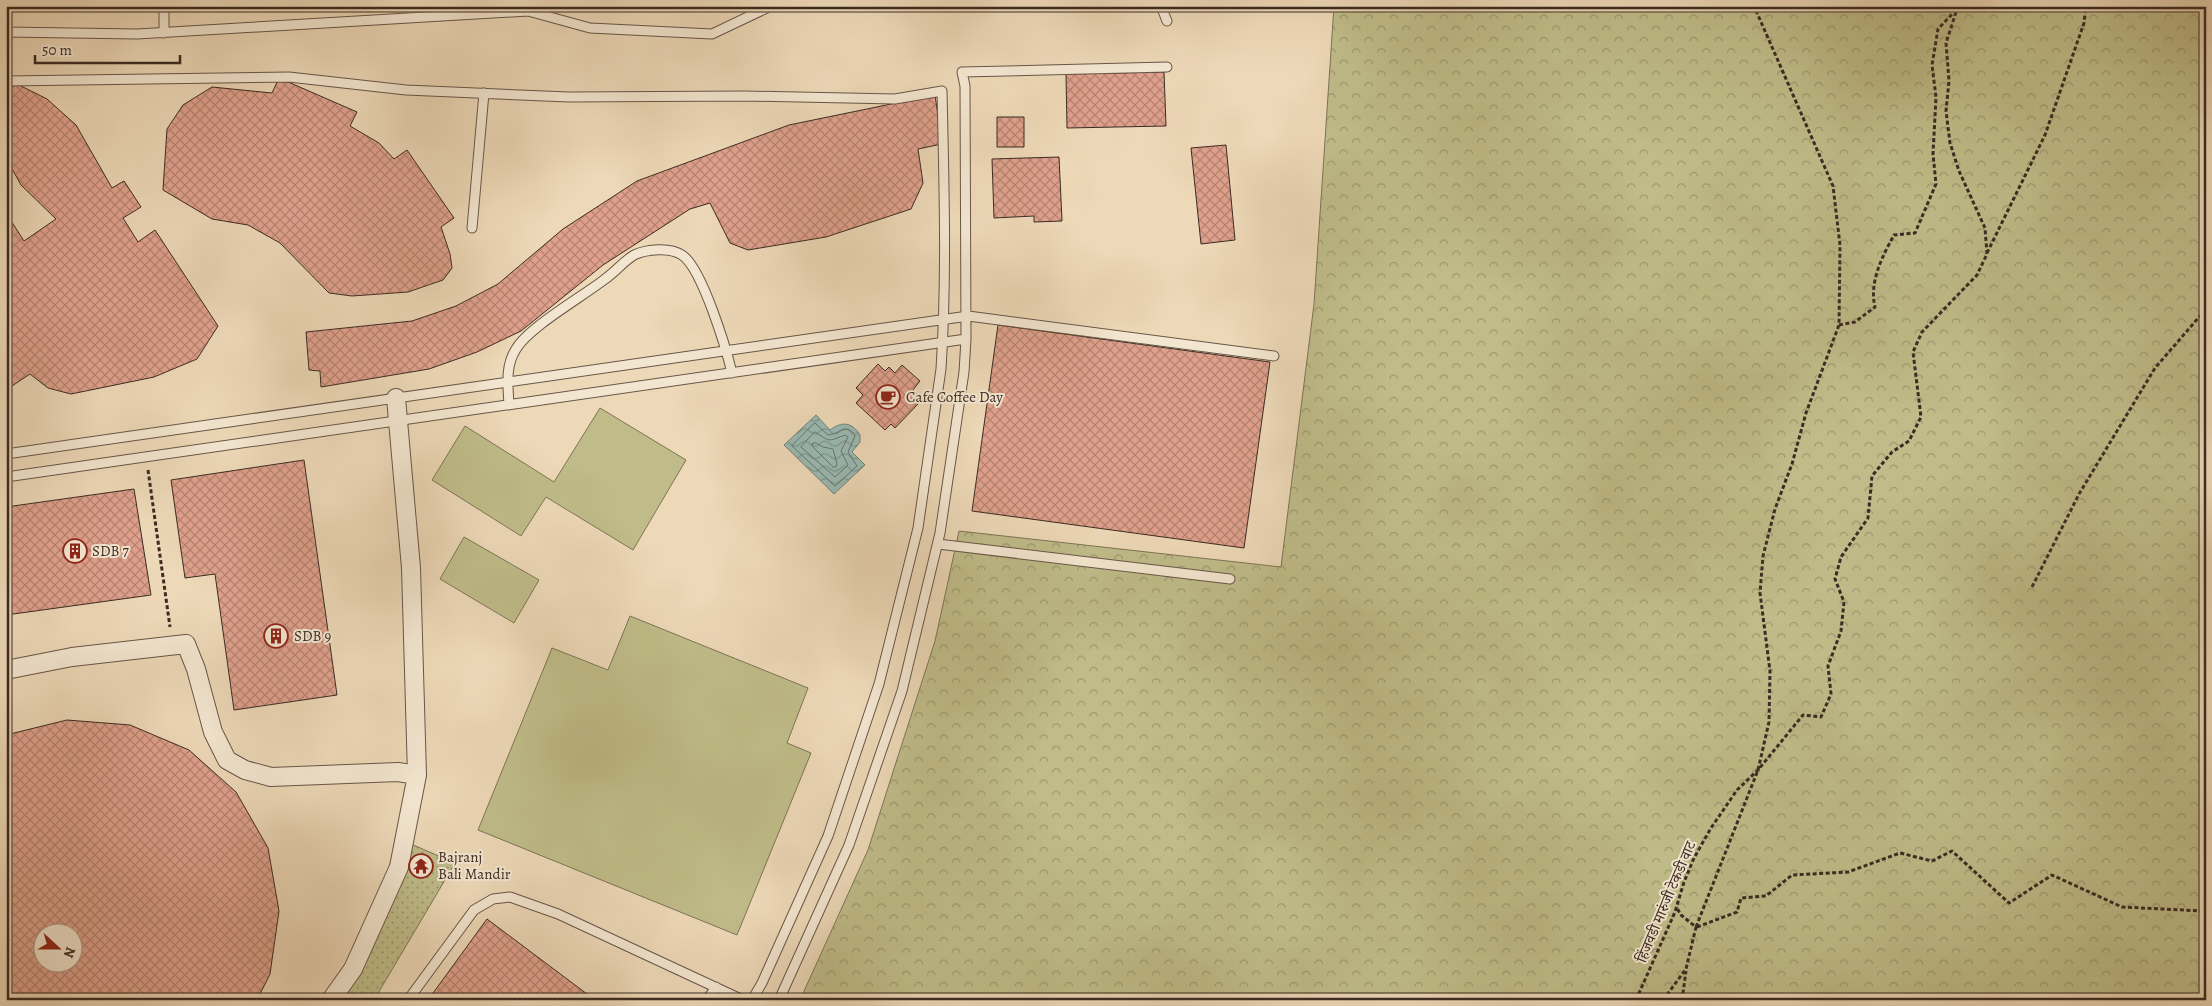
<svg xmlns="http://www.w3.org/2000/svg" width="2212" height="1006" font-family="Alegreya,'Noto Serif Devanagari',serif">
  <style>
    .forest { fill: url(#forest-crowns); stroke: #7d7456 }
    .garden { fill: url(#garden-dots); stroke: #7d7456 }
    .pitch { fill: #bfbc89; stroke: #7d7456 }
    .water { fill: url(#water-waves); stroke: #738079 }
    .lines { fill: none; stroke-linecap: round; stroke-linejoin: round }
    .shore { stroke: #6a726a; stroke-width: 1 }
    .building { fill: url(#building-cross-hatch); stroke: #3b2b23; fill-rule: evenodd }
    .lane-casing { stroke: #685648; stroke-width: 11 }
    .street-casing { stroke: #685648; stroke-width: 20 }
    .path { stroke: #3b2b23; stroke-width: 3; stroke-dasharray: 4 2.5; stroke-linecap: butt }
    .lane { stroke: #f3e6d0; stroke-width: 9 }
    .street { stroke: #f3e6d0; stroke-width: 18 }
    .labels { text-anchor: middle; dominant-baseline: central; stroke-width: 4; stroke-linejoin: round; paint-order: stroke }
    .poi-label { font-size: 15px; fill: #3b2b23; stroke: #f3e6d0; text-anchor: start }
    .street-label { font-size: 15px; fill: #3b2b23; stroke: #f3e6d0 }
  </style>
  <defs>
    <pattern id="forest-crowns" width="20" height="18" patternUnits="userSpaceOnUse" patternTransform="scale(1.25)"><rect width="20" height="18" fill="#bfbc89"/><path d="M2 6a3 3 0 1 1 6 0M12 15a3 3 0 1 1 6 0" fill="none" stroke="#9c9970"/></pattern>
    <pattern id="garden-dots" width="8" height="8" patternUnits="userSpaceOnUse" patternTransform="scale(1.25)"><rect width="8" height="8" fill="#bfbc89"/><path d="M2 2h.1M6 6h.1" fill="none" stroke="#9c9970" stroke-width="1.8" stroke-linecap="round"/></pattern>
    <pattern id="water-waves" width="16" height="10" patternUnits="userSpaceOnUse" patternTransform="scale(1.25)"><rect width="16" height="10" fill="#99b9b2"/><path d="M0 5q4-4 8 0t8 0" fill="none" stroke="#7e9790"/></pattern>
    <pattern id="building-cross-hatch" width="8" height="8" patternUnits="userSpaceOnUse" patternTransform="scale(1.25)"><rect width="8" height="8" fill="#e0a18c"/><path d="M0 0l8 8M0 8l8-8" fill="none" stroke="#b78372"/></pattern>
  </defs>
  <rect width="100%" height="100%" fill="#edd8b7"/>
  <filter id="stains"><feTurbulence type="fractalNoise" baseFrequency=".004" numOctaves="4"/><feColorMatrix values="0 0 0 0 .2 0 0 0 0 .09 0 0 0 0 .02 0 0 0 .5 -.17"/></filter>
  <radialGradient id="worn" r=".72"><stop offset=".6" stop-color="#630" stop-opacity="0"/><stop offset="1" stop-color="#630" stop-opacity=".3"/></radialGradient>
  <path class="forest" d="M1334 6H2206V1000H800L868 850 935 641 959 531 1281 567 1314 304Z"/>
  <path class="garden" d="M404 841 455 863 374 1000H330Z"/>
  <path class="pitch" d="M600 408 686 460 633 550 546 497 521 536 432 480 465 426 554 482Z
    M464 537 539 580 514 623 440 579Z
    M630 616 808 688 787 743 811 753 737 935 478 830 552 648 608 670Z"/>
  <path class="water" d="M816 415 830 430C842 421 852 422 860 435V442L852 452 865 465 834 494 784 445Z"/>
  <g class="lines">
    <path class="shore" d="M815 423 828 435C840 434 847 422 855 436L848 452 857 466 835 486 792 446Z
      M815 432C831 442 826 442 845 435L848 437 841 451 848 465 835 477 801 447Z
      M816 443 823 447 833 449 837 464 836 467H833L813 447 812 444Z"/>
  </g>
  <path class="building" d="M1164 72 1166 126 1067 128 1066 74Z
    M279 78 357 112 350 126 379 143 394 159 407 150 454 218 441 227 450 254 452 268 443 280 408 292 352 296 329 293 280 243 248 225 212 219 163 190 167 129 183 105 212 87 272 93Z
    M17 84 47 99 76 125 112 188 124 181 141 207 123 218 138 242 155 230 218 326 197 359 154 377 71 394 48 388 30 374 6 390V213L24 241 56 219 21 185 6 158V90Z
    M935 95 942 144 918 149 923 183 911 209 826 237 748 250 730 243 710 203 690 209 603 265 521 331 477 352 429 369 321 387 320 371 309 370 306 332 412 321 456 306 498 284 563 229 637 181 789 125Z
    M997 117H1024V147H997Z
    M1226 145 1235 240 1201 244 1191 148Z
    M1059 157 1062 221 1034 222V216L994 218 992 159Z
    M998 325 1270 362 1244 548 972 511Z
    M878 364 885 371 889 367 895 373 902 365 920 381 913 390 918 395 913 399 918 404 895 428 891 424 885 430 856 403 863 395 856 388Z
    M304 460 337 695 234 710 215 574 185 578 171 480Z
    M134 489 151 595 6 615V507Z
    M67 720 130 725 189 750 236 792 268 848 279 911 270 974 257 1000H6V735ZM42 934H72V964H42Z
    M487 919 595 1000H428Z"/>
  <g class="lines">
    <g class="lane-casing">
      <path id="lane" d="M164 6V33
        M1161 6 1167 21
        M528 11 590 28 712 34 771 6
        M6 32 137 34 528 11 546 6
        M6 81 289 77 406 90 569 97 745 96 895 99 942 91C944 183 947 276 941 369L918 528 879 684 828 836 762 983 752 1000
        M472 228 484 93
        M509 405C508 386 505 366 516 349 529 327 582 297 605 279 615 272 624 261 634 255 647 249 670 247 682 255 702 268 726 348 732 373
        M6 454 968 316 1274 356
        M6 477 966 339
        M938 544 1230 579
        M408 1000 474 910 493 899 510 897 558 914 743 1000
        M707 1000 716 987
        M779 1000 849 845 902 691 940 533 964 372 966 339 965 86 962 72 1167 67"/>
    </g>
    <g class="street-casing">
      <path id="street" d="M6 670 72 657 186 644 196 669 213 732 227 760 245 770 271 777 398 772 417 775
        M331 1000 353 969 399 867 417 775 411 568 396 398"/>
    </g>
    <path class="path" d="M1987 253 2045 135 2084 23 2086 6
      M1839 325 1855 322 1875 307C1869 282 1882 257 1894 235L1915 233 1936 184 1933 154 1936 97 1932 65 1938 29 1955 11
      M148 470 170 627
      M2032 587 2079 494 2155 368 2206 309
      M2203 911 2206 901
      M1696 927 1758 770 1769 722 1770 671 1760 593 1763 556 1775 509 1792 464 1806 413 1839 325 1840 245 1833 186 1754 6
      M1697 927 1737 912 1741 898 1766 896 1792 875 1848 872 1900 853 1932 861 1952 851 2009 903 2052 875 2122 907 2203 911 2206 912
      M1636 1000 1675 912 1684 882 1694 858 1711 828 1737 790 1758 770 1803 715 1821 717 1831 694 1828 666 1841 631 1844 602 1835 579 1841 557 1868 518 1872 476 1892 452 1909 441 1921 417 1913 352 1922 332 1977 275 1987 254 1985 228 1959 171 1950 143 1946 111 1949 81 1946 43 1958 6
      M1663 1000 1686 969 1696 927 1681 915 1677 908
      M1682 1000 1686 971"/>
    <use href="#lane" class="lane"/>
    <use href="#street" class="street"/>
  </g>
  <defs>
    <g id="cafe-ring" transform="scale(1.25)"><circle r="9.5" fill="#f3e6d0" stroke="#8f2418" stroke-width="1.5"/><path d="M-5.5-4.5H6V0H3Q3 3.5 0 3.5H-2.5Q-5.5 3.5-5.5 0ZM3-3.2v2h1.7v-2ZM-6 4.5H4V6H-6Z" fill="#8f2418"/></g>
    <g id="building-ring" transform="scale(1.25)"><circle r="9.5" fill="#f3e6d0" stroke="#8f2418" stroke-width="1.5"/><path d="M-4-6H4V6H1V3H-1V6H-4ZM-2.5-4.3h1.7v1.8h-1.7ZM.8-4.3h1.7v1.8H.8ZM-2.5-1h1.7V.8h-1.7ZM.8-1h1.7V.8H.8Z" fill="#8f2418"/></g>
    <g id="temple-ring" transform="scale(1.25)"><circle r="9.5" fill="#f3e6d0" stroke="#8f2418" stroke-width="1.5"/><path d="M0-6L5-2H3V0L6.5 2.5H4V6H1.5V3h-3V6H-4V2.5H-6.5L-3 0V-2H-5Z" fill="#8f2418"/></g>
  </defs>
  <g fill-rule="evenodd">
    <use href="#cafe-ring" x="888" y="397"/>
    <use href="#building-ring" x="75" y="551"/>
    <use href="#building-ring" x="276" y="636"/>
    <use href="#temple-ring" x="421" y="866"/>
  </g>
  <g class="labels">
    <g class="poi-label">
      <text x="906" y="397">Cafe Coffee Day</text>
      <text x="92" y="551">SDB 7</text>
      <text x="294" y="636">SDB 9</text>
      <text x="438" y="857">Bajranj<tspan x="438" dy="17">Bali Mandir</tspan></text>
    </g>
    <g class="street-label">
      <text transform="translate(1666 902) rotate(-67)">हिंजवडी मारुंजी टेकडी वाट</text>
    </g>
  </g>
  <rect width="2212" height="1006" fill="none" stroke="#edd8b7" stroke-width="25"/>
  <rect x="8" y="8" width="2197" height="991" fill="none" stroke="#3b2b23" stroke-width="2.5"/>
  <rect x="12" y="12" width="2187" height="981" fill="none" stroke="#3b2b23"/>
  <g transform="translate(58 948) rotate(111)"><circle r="24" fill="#f3e6d0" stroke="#a99b8b"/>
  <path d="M0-4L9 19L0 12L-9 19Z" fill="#8f2418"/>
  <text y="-8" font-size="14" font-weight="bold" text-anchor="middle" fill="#3b2b23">N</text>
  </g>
  <path d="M35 55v8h145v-8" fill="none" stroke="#3b2b23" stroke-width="2.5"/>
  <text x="42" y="55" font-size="15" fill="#3b2b23" stroke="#f3e6d0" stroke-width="4" paint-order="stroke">50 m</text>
  <rect width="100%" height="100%" filter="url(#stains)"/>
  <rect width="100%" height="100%" fill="url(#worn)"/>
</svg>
